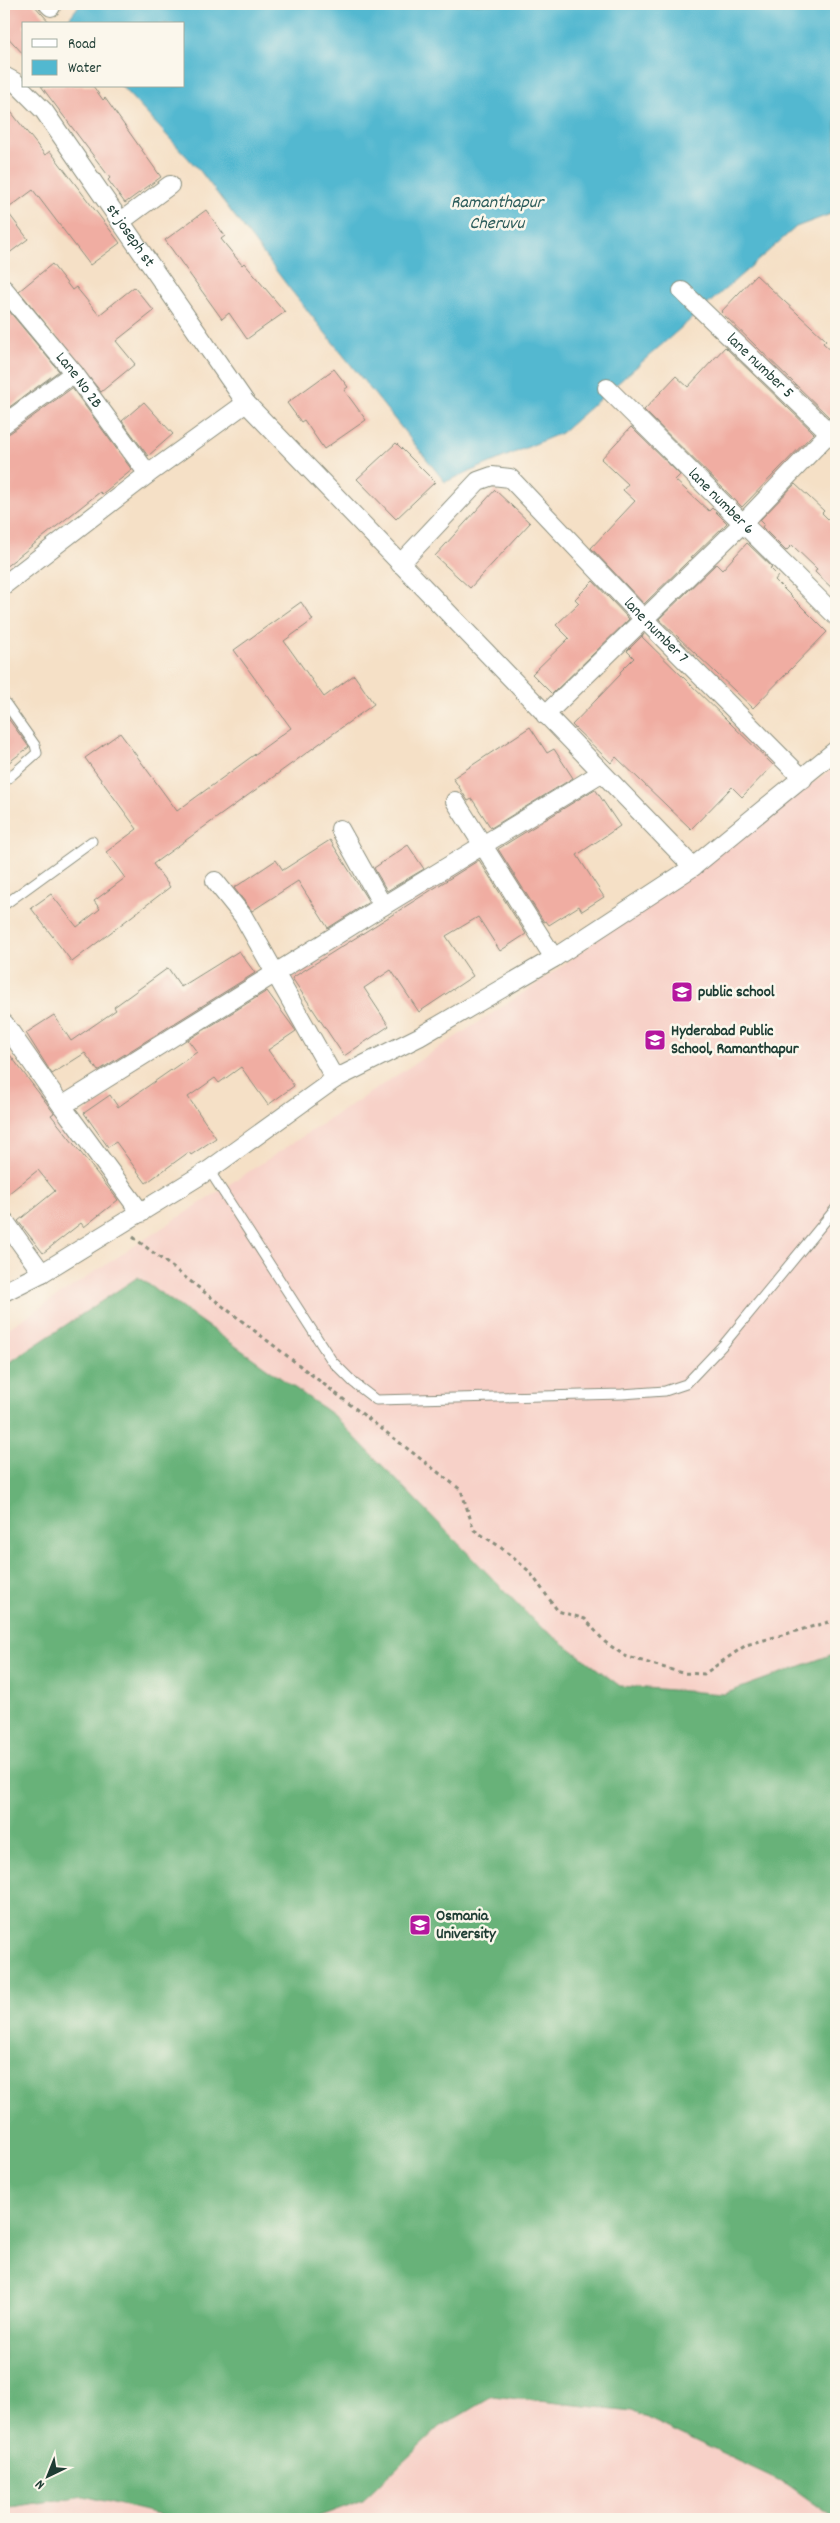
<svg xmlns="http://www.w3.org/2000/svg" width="840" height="2523" font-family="Dekko,sans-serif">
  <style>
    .built { fill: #f7d1c8 }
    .forest { fill: #68b279; stroke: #447856 }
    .water { fill: #52b8d0; stroke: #387a82 }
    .building { fill: #f0ada2 }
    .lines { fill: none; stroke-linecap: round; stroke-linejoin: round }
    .lane-casing { stroke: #8a8e7d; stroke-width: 11 }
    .street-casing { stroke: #8a8e7d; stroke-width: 20 }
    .path { stroke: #8a8e7d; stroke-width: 3; stroke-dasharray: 4 4; stroke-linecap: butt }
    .lane { stroke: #fff; stroke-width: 9 }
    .street { stroke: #fff; stroke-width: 18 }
    .labels { text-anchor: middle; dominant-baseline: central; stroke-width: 5; stroke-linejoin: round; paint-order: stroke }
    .street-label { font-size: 16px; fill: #1f3d34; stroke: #fbf7ec }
    .poi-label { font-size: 16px; font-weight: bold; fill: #1f3d34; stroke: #fbf7ec; text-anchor: start }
    .water-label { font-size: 18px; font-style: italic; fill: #2c5c5b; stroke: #fbf7ec }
  </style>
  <rect width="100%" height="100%" fill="#fbf7ec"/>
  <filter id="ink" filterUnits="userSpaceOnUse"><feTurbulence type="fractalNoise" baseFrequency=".02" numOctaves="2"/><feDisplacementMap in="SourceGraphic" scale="10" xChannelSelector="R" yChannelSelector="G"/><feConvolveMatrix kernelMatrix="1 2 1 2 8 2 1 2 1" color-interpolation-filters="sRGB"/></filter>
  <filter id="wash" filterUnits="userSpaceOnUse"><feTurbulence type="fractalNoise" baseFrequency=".0096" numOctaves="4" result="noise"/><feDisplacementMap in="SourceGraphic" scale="20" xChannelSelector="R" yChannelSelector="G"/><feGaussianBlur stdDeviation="1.12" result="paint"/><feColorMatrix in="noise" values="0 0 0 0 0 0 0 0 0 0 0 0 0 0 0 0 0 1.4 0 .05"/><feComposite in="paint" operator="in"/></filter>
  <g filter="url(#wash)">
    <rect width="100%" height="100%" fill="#f5e0c6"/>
    <path class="built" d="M836 766V2519H4V1331L537 984Z"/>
    <path class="forest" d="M138 1277 333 1415 536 1623 620 1686 724 1694 836 1653V2519L787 2484 632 2411 492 2396 440 2427 363 2500 312 2519H179L84 2496 4 2508V1366Z"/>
    <path class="water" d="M80 4H836V212L796 227 561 433 445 482 290 289 201 172 121 86H184V24H65Z"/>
    <g id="blocks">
      <path class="building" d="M4 4H33L51 24H24V55L4 33Z
        M41 86H93L103 100 105 98 161 177 125 203 108 180 110 178Z
        M4 103 45 155 50 151 120 243 90 265 33 190 6 210 28 239 4 257Z
        M206 210 225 236 221 239 242 265 244 263 285 312 247 339 229 313 222 319 165 240Z
        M52 264 72 290 76 287 99 315 134 287 154 311 116 341 135 364 101 392 19 291Z
        M756 275 826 340 823 343 836 355V409L829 417 721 312Z
        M4 305 59 371 4 411Z
        M725 347 814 433 742 507 644 410 676 376 688 387Z
        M334 369 348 387 344 390 366 420 324 449 304 420 301 422 287 403Z
        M72 388 132 470 102 494 100 492 4 568V434L10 433Z
        M144 402 173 434 148 456 122 421Z
        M631 427 680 475 675 480 709 511 712 508 727 523 644 604 591 548 635 501 623 490 628 484 601 459Z
        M396 443 435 482 396 519 357 479Z
        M795 484 824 511 822 513 836 527V592L815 572 817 569 792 545 786 551 762 527 764 524 760 520Z
        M495 490 530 523 470 588 435 556Z
        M747 543 772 567 770 568 778 576 775 580 827 632 753 708 659 619 716 564 722 570Z
        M593 581 629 619 552 694 532 674 569 638 556 625 579 603 575 599Z
        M301 602 313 620 284 641 324 697 354 675 374 704 153 864 170 887 72 962 31 908 51 894 77 927 100 909 94 901 125 878 106 852 137 829 85 758 120 733 177 811 291 728 234 650Z
        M644 634 642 637 773 765 742 797 732 787 691 829 616 757 611 763 572 725 621 674 620 672 634 658 627 651Z
        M4 713 29 747 4 766Z
        M530 727 547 753 554 749 573 778 491 828 472 799 468 801 453 778Z
        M595 789 620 826 577 855 604 897 582 911 579 906 549 925 546 921 544 922 498 849Z
        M330 840 369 902 328 928 298 881 252 911 234 888 276 860 283 870Z
        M408 845 424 869 387 891 374 868Z
        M479 860 526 934 500 951 478 917 446 936 473 976 419 1012 391 970 364 988 389 1026 344 1056 292 978Z
        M239 951 255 973 98 1071 85 1053 52 1074 26 1033 54 1015 71 1041 116 1010 114 1007 168 968 181 987Z
        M267 991 296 1031 268 1050 294 1086 268 1105 241 1067 219 1083 215 1078 188 1097 216 1138 191 1155 189 1152 146 1183 116 1142 108 1147 84 1113 110 1095 118 1107 197 1052 188 1040Z
        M4 1047 54 1113 51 1115 118 1200 84 1227 81 1223 43 1253 18 1221 55 1191 38 1170 4 1197Z"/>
    </g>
  </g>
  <g filter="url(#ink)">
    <use href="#blocks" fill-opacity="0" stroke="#8a8e7d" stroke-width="1"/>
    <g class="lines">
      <g class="lane-casing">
        <path id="lane" d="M4 701 35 745 37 753 4 782
          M4 905 92 841
          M209 1170 332 1361 354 1383 376 1400 622 1394 665 1391 686 1384 724 1344 836 1208"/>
      </g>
      <g class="street-casing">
        <g id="street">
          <path d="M48 4 51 7"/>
          <path id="s1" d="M4 76 15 82 44 111 246 403 693 867"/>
          <path d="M120 222 170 185"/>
          <path id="s2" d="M4 289 74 373 148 474"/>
          <path id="s3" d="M682 291 836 439"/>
          <path id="s4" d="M607 388 836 616"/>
          <path d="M4 424 74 373"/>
          <path id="s5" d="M400 564 478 481 492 476 510 478 644 619 803 779"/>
          <path d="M4 585 148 474 246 403"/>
          <path d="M545 715 743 523 829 433"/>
          <path d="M455 801 554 958"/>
          <path d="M340 829 383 906"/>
          <path d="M215 881 243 916 335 1079"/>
          <path d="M4 1023 62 1106 141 1213"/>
          <path d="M62 1106 383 906 601 773"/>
          <path d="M4 1220 42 1273"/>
          <path d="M4 1292 42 1273 209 1170 335 1079 419 1037 554 958 693 867 836 750"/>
        </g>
      </g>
      <path class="path" d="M133 1237 461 1490 474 1530 499 1546 529 1571 558 1611 585 1619 605 1642 625 1656 682 1673 704 1674 746 1645 836 1620"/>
      <use href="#lane" class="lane"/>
      <use href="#street" class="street"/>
    </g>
  </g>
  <defs>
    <g id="school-square" transform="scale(1.125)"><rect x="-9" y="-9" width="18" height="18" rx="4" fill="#b5179e" stroke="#fbf7ec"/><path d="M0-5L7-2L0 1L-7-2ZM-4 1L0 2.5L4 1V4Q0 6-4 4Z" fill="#fff"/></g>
    <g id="university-square" transform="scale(1.125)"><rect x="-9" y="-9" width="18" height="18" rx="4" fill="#b5179e" stroke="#fbf7ec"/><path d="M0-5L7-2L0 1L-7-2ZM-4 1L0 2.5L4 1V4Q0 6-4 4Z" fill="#fff"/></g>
  </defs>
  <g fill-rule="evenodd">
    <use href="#school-square" x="682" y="992"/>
    <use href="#school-square" x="655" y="1040"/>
    <use href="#university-square" x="420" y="1925"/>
  </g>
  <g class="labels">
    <g class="street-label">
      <text stroke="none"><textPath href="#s1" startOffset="205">st joseph st</textPath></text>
      <text stroke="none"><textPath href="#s3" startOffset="108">lane number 5</textPath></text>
      <text stroke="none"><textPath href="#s2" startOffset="118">Lane No 2B</textPath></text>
      <text stroke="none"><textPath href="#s4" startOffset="161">lane number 6</textPath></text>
      <text stroke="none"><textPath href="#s5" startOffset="358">lane number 7</textPath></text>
    </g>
    <g class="poi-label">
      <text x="698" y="992">public school</text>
      <text x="671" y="1031">Hyderabad Public<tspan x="671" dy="18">School, Ramanthapur</tspan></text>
      <text x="436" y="1916">Osmania<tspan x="436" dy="18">University</tspan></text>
    </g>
    <g class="water-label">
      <text x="497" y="203">Ramanthapur<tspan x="497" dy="21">Cheruvu</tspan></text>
    </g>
  </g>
  <rect width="840" height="2523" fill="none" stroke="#fbf7ec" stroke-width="20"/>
  <rect x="22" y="22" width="162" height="65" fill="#fbf7ec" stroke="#a3ada2"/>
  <rect x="32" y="39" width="25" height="8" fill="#ffffff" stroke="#a3ada2"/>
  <text x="68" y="48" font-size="15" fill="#1f3d34">Road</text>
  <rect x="32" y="60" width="25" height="15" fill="#52b8d0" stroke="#a3ada2"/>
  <text x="68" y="72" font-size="15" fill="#1f3d34">Water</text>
  <g transform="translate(48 2476) rotate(223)" stroke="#fbf7ec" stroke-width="4" paint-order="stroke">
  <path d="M0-4L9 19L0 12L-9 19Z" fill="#1f3d34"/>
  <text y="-8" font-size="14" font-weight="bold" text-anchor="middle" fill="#1f3d34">N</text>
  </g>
</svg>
